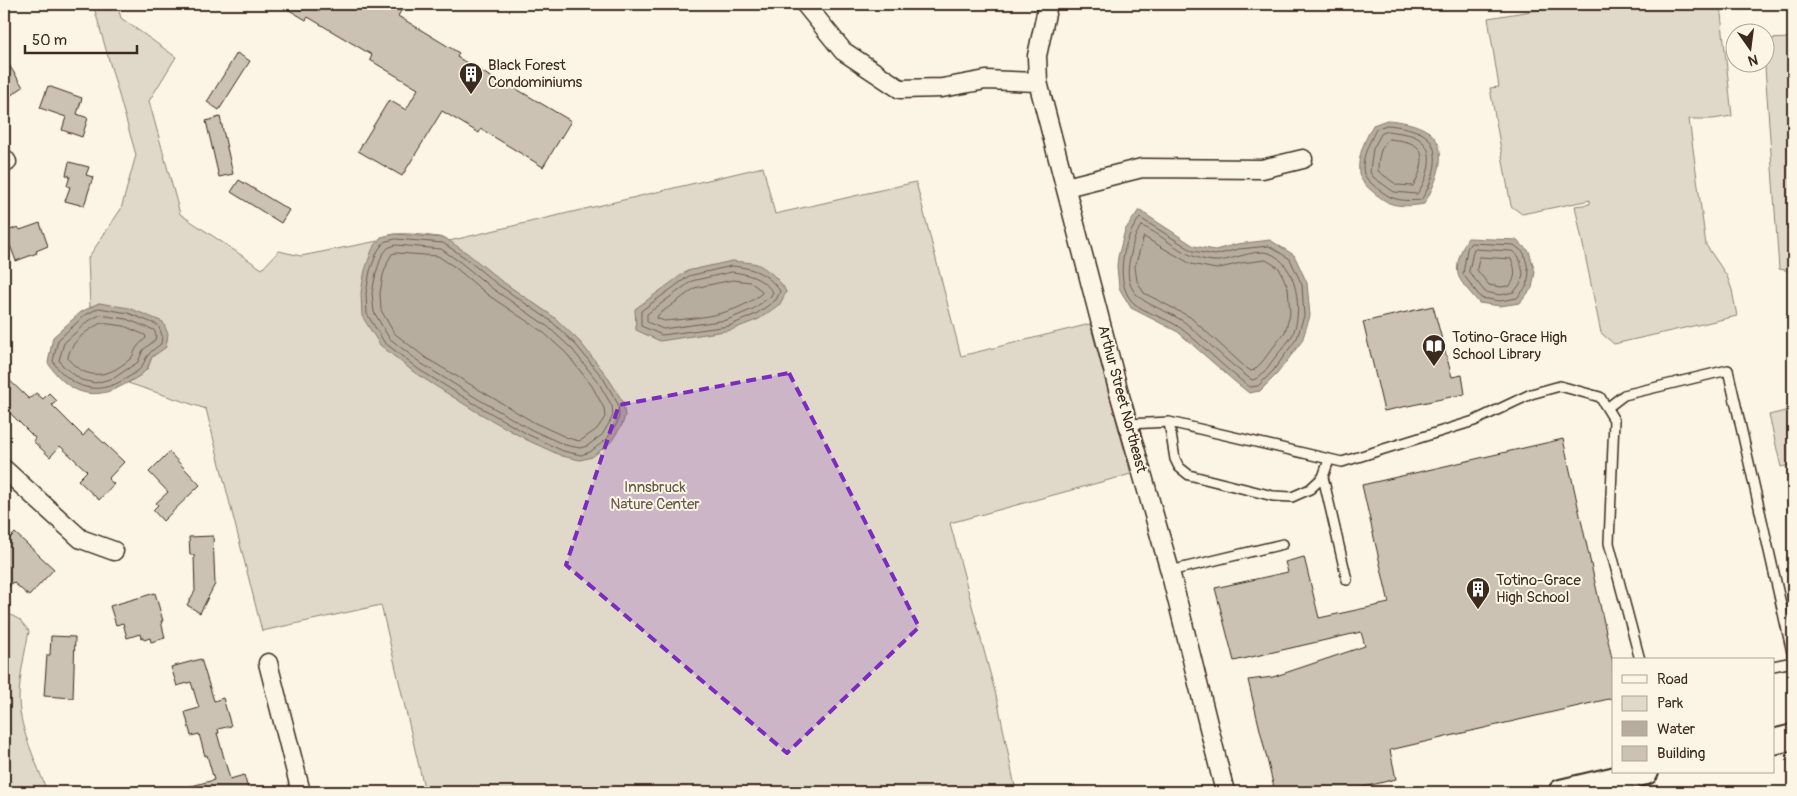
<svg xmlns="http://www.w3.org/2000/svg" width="1797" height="796" font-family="Pangolin,sans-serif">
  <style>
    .green { fill: #e0d8c8; stroke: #8e8173 }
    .water { fill: #b7ad9e; stroke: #85796b }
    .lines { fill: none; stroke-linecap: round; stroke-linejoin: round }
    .shore { stroke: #6d5e51; stroke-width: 1 }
    .building { fill: #ccc2b3; stroke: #3b2a1e }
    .lane-casing { stroke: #3b2a1e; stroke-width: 12 }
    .street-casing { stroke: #3b2a1e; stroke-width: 21 }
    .secondary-casing { stroke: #3b2a1e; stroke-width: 28 }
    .lane { stroke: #fcf5e5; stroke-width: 9 }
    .street { stroke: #fcf5e5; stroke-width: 18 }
    .secondary { stroke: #fcf5e5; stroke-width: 24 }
    .marked { fill: #7b2cbf; fill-opacity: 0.2; stroke: #7b2cbf; stroke-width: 4; stroke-dasharray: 10 6; stroke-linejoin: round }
    .labels { text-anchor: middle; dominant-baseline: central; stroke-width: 4; stroke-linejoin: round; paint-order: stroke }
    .poi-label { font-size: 15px; fill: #3b2a1e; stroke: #fcf5e5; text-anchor: start }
    .street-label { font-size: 15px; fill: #3b2a1e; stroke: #fcf5e5 }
    .park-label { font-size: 15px; fill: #645648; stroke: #fcf5e5 }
  </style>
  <rect width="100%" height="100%" fill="#fcf5e5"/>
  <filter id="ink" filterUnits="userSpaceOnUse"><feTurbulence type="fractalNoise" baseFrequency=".02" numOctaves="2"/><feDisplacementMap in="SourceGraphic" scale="10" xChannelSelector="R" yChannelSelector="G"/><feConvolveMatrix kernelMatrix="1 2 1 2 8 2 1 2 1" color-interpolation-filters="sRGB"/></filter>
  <g filter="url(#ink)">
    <path class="green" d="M93 4H117L121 18 176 57 149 101 180 214 262 269 279 251 301 256 378 241C389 228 429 236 445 238L449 241 763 167 775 214 916 182 961 356 1090 324 1131 474 950 523 998 703 1016 792H425L381 605 262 631 206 409 128 383 142 374 148 368 152 357 166 347 112 306 99 303 90 307 88 258 121 209 136 155Z
      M1562 4H1720L1732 116 1713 119H1689L1706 245 1727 276 1732 290 1737 316 1614 344 1601 333 1575 206 1590 204V200L1522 214 1511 206 1490 88 1499 87 1488 18 1562 6Z
      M1793 38V271L1779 269 1764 52 1765 39Z
      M1793 409V464L1781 467 1769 415Z
      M11 615 20 620 29 631C25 653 19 677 19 700 20 732 37 762 47 792H4V618Z"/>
    <path class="water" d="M1387 120C1399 121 1413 123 1424 129 1454 144 1436 184 1424 204 1414 206 1399 207 1389 203 1380 198 1360 184 1359 173 1357 156 1365 140 1373 125Z
      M1139 210 1194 246 1215 250 1237 244 1270 240 1294 255 1307 283 1310 316 1302 341 1277 374 1260 391 1249 393 1234 381 1178 332 1131 308 1119 288 1117 266 1118 257 1125 230Z
      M395 234 445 238 467 253 500 280 554 317 580 342 607 376 623 402 625 416 622 425 611 442 592 457 580 460 562 456 527 440 472 409 415 373 380 345 362 316 361 292 365 270 372 250 381 237Z
      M1468 238 1516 240 1529 251 1535 272 1532 288 1520 303 1500 306 1479 303C1473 295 1463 286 1459 277 1454 266 1462 247 1468 238Z
      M732 261C740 262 750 262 757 264 766 268 783 282 786 292L780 304 759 319 731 330 660 341 636 330 635 309 687 271Z
      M99 303 129 308 163 322 168 334 166 347C162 350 157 353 153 356 149 361 149 368 143 373 139 377 132 380 127 383 94 403 68 394 48 363L53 337 81 312Z"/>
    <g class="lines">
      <path class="shore" d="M1387 125C1398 126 1411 128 1421 133 1446 146 1433 183 1421 200 1413 201 1401 201 1393 198 1386 196 1366 181 1364 174 1360 159 1370 142 1376 129Z
        M1388 131C1398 133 1411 133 1419 139 1438 151 1427 180 1417 194L1394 192 1373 177 1370 172 1371 162 1373 149 1381 134Z
        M1389 139C1398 140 1409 141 1416 146 1428 155 1419 177 1413 186L1397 185 1378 171C1378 160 1380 145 1389 139Z
        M1140 218 1193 251 1215 255 1239 249 1269 246 1290 259 1302 285 1304 316 1297 338 1273 371 1258 386 1250 387C1226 370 1206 348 1183 330 1170 319 1150 315 1136 305 1112 287 1123 236 1140 218Z
        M1142 226C1169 238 1180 257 1213 261 1226 263 1255 248 1269 253 1297 263 1304 312 1292 336 1287 344 1279 352 1273 360 1268 367 1260 379 1252 380 1229 364 1209 343 1188 325 1160 302 1117 306 1131 254 1133 244 1134 234 1142 226Z
        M1144 237 1191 264 1216 269 1241 263 1266 260 1279 268 1288 288 1290 314 1285 332 1262 362 1254 370 1251 371 1245 367 1190 317 1144 293 1137 281 1135 267Z
        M396 239 443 243 464 257 497 284 551 321 576 345 603 378 618 404 619 416 617 423 607 439 590 452 581 455 563 451 529 435 475 404 418 369 384 342 367 314 366 293 370 271 377 252 384 242Z
        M1471 243 1514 245 1524 253 1529 273 1527 286 1517 298 1500 301 1481 298 1463 274 1467 249Z
        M396 245 441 249 460 262 493 289 547 326 572 349 598 382 612 406 613 415 611 420 602 435 587 446 580 448 565 445 532 430 478 399 422 364 389 338 374 312 372 293 376 273 382 255 388 248Z
        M1474 249 1512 251 1519 257 1523 273 1521 283 1514 292 1500 295 1485 292 1469 272Z
        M397 253 438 256 456 268 488 295 543 332 567 354 592 386 604 408 605 417 597 429 583 439 579 441 568 438 535 423 426 358 394 333 381 310 380 293 383 275 389 259 392 254Z
        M1480 257 1511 259C1516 269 1516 277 1510 286L1500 287 1489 285 1477 270Z
        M732 266C753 268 767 273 780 291L776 300 756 314 729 326 662 335 641 326V311L689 276Z
        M732 272C749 274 762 278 773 292L771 296 753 309 727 320 663 329 647 322V314L692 281Z
        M733 280 750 282 761 290 762 293C735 316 698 318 664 321L657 318 658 315 695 288Z
        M99 308 128 313 158 325 162 335 161 344C157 347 152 350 149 354 144 359 144 366 139 370 116 387 92 397 68 378 62 373 57 369 53 361L58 340 84 316Z
        M100 315 126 319 154 330 156 335 155 340 143 350 138 362 114 378 95 383 81 380 63 366 59 360 64 343 87 322Z
        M101 323 124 326 145 335 146 338C144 340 140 343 138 346 134 350 134 356 130 359 108 378 87 381 68 359 69 343 87 330 101 323Z"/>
    </g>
    <path class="building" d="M279 4H405L398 16 459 53 457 57 506 86 508 84 571 121 543 167 481 129 479 133 442 111 402 176 358 151 389 100 406 110 418 89 370 60 372 55 308 17 306 20Z
      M237 53 250 61 219 110 207 102Z
      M4 57 23 87 4 100Z
      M48 86 82 98 77 114 88 118 82 137 62 130 66 117 40 108Z
      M220 117 233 174 219 177 206 121Z
      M69 162 89 167 86 175 93 177 84 206 65 201 70 187 67 186 70 176 66 175Z
      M239 180 289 210 281 223 231 192Z
      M40 223 48 246 36 251 37 253 16 261 5 232 18 227 20 230Z
      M1433 306 1452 377 1462 375 1465 394 1384 411 1363 322Z
      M4 375 29 399 36 393 43 399 49 393 57 401 52 405 83 436 89 429 124 462 108 479 114 484 99 500 78 480 87 471 60 446 50 457 33 441 35 438 4 407Z
      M1563 439 1613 663V698L1390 750 1396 779 1343 792H1275L1248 680 1273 677 1365 646 1361 632 1234 661 1215 588 1288 572 1285 562 1304 557 1319 618 1389 603 1362 485Z
      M169 452 200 485 163 521 153 510 158 505 156 503 168 492 149 472Z
      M15 533 54 569 29 596 13 582 4 592V544Z
      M213 536 215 584 200 613 187 605 195 591 194 555H190L189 537Z
      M155 593 163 621H161L165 638 151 642 150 638 144 640 143 637 141 638 140 634 127 638 123 623 116 625 110 606Z
      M51 636 75 637 73 698 44 696 47 655H50Z
      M201 659 214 701 223 698 231 726 218 729 219 733H217L230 779 244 775 249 792H184V788L214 780 207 755 205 756 199 734 191 736 185 712 199 708 191 682 177 686 171 667Z"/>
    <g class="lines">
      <g class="lane-casing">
        <path id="lane" d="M1607 408 1624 395 1728 370 1793 657
          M1169 422 1175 459 1179 467 1189 475 1273 496 1292 497 1310 489 1323 477 1329 460
          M1128 424 1169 422 1342 462 1474 421 1531 394 1560 386 1600 397 1614 420 1609 543 1640 660
          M1323 477 1347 580
          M1170 571 1283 544
          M1773 666 1793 662"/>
      </g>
      <g class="street-casing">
        <path id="street" d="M805 4 843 51 900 89 942 88 986 80 1038 82
          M1048 4 1037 56 1038 82 1118 389 1170 571 1225 792
          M4 158 7 162
          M1066 187 1142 168 1262 169 1303 159
          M4 469 81 539 114 551
          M268 663 301 792"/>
      </g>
      <g class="secondary-casing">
        <path id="secondary" d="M1773 742 1793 737
          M1561 792 1646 772"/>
      </g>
      <use href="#lane" class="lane"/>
      <use href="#street" class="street"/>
      <use href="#secondary" class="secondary"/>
    </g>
  </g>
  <path class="marked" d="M789 373 919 627 787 753 566 565 619 405Z"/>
  <defs>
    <g id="building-pin" transform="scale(1.25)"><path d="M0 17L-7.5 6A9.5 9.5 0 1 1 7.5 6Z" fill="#3b2a1e" stroke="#fcf5e5"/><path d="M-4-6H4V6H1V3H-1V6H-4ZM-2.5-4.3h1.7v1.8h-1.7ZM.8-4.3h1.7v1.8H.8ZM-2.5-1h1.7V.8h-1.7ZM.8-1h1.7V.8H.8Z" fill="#fff"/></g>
    <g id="library-pin" transform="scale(1.25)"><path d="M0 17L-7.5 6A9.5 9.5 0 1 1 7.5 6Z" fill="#3b2a1e" stroke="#fcf5e5"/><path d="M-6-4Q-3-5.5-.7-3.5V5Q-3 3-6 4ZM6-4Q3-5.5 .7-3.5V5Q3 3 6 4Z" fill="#fff"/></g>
  </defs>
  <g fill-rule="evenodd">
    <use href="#building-pin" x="471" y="74"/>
    <use href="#library-pin" x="1434" y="346"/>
    <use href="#building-pin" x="1478" y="589"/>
  </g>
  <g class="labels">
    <g class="poi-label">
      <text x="488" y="65">Black Forest<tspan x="488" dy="17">Condominiums</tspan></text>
      <text x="1452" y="337">Totino-Grace High<tspan x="1452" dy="17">School Library</tspan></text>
      <text x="1496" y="580">Totino-Grace<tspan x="1496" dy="17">High School</tspan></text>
    </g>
    <g class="street-label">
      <text transform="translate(1122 399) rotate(75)">Arthur Street Northeast</text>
    </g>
    <g class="park-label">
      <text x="655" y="487">Innsbruck<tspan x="655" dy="17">Nature Center</tspan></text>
    </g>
  </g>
  <rect width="1797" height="796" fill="none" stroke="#fcf5e5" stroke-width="20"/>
  <rect x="10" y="10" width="1777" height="776" fill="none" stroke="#3b2a1e" stroke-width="2" filter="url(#ink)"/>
  <rect x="1612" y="658" width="162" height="115" fill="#fcf5e5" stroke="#afa495"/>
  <rect x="1622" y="675" width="25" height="8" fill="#fcf5e5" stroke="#afa495"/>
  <text x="1657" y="684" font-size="15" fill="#3b2a1e">Road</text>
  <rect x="1622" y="696" width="25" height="15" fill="#e0d8c8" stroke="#afa495"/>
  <text x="1657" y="708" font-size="15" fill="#3b2a1e">Park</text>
  <rect x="1622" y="721" width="25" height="15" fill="#b7ad9e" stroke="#afa495"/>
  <text x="1657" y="734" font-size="15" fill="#3b2a1e">Water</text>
  <rect x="1622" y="746" width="25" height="15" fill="#ccc2b3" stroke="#afa495"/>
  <text x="1657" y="758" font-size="15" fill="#3b2a1e">Building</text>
  <g transform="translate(1750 48) rotate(166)"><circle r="24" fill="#fcf5e5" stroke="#afa495"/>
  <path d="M0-4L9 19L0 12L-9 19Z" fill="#3b2a1e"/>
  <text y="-8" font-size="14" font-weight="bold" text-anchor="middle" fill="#3b2a1e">N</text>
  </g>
  <path d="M25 45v8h112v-8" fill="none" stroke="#3b2a1e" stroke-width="2.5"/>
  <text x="32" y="45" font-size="15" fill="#3b2a1e" stroke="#fcf5e5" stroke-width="4" paint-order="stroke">50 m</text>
</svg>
